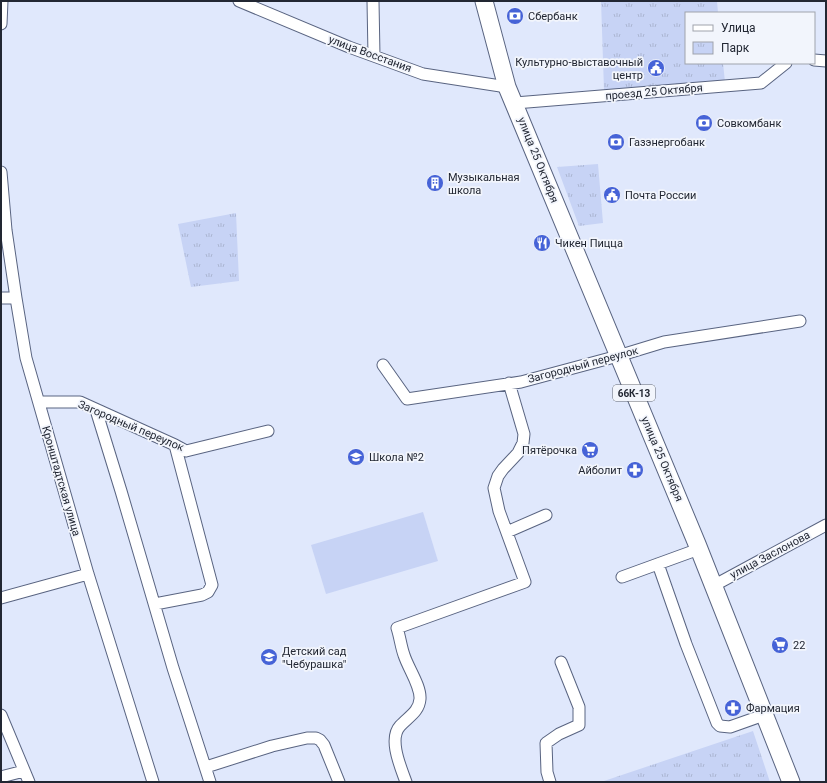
<svg xmlns="http://www.w3.org/2000/svg" width="827" height="783" font-family="Roboto,sans-serif">
  <style>
    .green { fill: #c7d3f5 }
    .park { fill: url(#park-tufts) }
    .lines { fill: none; stroke-linecap: round; stroke-linejoin: round }
    .minor-casing { stroke: #596481; stroke-width: 13 }
    .primary-casing { stroke: #596481; stroke-width: 19 }
    .minor { stroke: #fff; stroke-width: 11 }
    .primary { stroke: #fff; stroke-width: 17 }
    .labels { text-anchor: middle; dominant-baseline: central; stroke-width: 3.5; stroke-linejoin: round; paint-order: stroke }
    .shield { fill: #f2f5fc; stroke: #60656f; stroke-width: 1 }
    .shield-label { font-size: 10px; font-weight: bold; fill: #222733 }
    .poi-label { font-size: 11px; fill: #222733; stroke: #f2f5fc; text-anchor: start }
    .street-label { font-size: 11px; fill: #222733; stroke: #f2f5fc }
  </style>
  <defs>
    <pattern id="park-tufts" width="24" height="20" patternUnits="userSpaceOnUse"><rect width="24" height="20" fill="#c7d3f5"/><path d="M3 7l-1-3M5 7V3M7 7l1-3M15 17l-1-3M17 17v-4M19 17l1-3" fill="none" stroke="#abb5d2"/></pattern>
  </defs>
  <rect width="100%" height="100%" fill="#e0e8fc"/>
  <path class="green" d="M423 512 438 561 326 594 311 545Z"/>
  <path class="park" d="M601 1H717L718 13H686V63H723L725 82 604 90Z
    M598 164 603 223 579 226 557 167Z
    M236 213 239 281 191 287 178 224Z
    M753 731 770 782H601Z"/>
  <g class="lines">
    <g class="minor-casing">
      <path id="minor" d="M239 1 349 47 423 74 507 87
        M373 1 374 56
        M1 24 2 1
        M814 60 826 61
        M515 103 761 83 786 63
        M1 172 6 230 16 298 26 358 88 574 153 782
        M1 298H16
        M383 365 407 399 521 382 618 356 664 342 800 321
        M39 402H80L175 445 186 451 268 431
        M96 410 121 491 173 668 210 782
        M507 532 546 515
        M658 564 686 644 717 723 720 726 730 727 764 715
        M622 577 699 549
        M713 586 826 525
        M1 598 88 574
        M155 604 202 595 208 592 212 585 175 445
        M1 715 29 782
        M206 767 272 746 307 738H316L320 740 324 745 339 782
        M1 777 24 771
        M406 782C401 768 388 739 400 726 408 717 419 712 420 699 421 686 408 668 404 655 401 647 400 637 397 628L525 582 499 511 494 488 498 476 503 469 518 453 523 443 524 434 509 383
        M550 782 547 772 546 743 559 734 579 725V707L561 662"/>
    </g>
    <g class="primary-casing">
      <path id="primary" d="M484 1 507 87 697 544 791 782"/>
    </g>
    <use href="#minor" class="minor"/>
    <use href="#primary" class="primary"/>
  </g>
  <defs>
    <g id="bank-disc" transform="scale(0.9)"><circle r="9.5" fill="#4663d7" stroke="#f2f5fc"/><path d="M-6-4H6V4H-6ZM0-2.3a2.3 2.3 0 1 0 0 4.6a2.3 2.3 0 1 0 0-4.6Z" fill="#fff"/></g>
    <g id="civic-disc" transform="scale(0.9)"><circle r="9.5" fill="#4663d7" stroke="#f2f5fc"/><path d="M-.6-6.5H3V-4.5H.6V-3L4-1V1h2V6H-6V1h2V-1L-.6-3ZM-1.2 2.5V6h2.4V2.5Z" fill="#fff"/></g>
    <g id="building-disc" transform="scale(0.9)"><circle r="9.5" fill="#4663d7" stroke="#f2f5fc"/><path d="M-4-6H4V6H1V3H-1V6H-4ZM-2.5-4.3h1.7v1.8h-1.7ZM.8-4.3h1.7v1.8H.8ZM-2.5-1h1.7V.8h-1.7ZM.8-1h1.7V.8H.8Z" fill="#fff"/></g>
    <g id="restaurant-disc" transform="scale(0.9)"><circle r="9.5" fill="#4663d7" stroke="#f2f5fc"/><path d="M-5-6h1v4h1v-4h1v4h1v-4h1v5L-1.5 .5V6h-2V.5L-5-1ZM5-6V6H3V1.5H1.5Q1.5-4 5-6Z" fill="#fff"/></g>
    <g id="supermarket-disc" transform="scale(0.9)"><circle r="9.5" fill="#4663d7" stroke="#f2f5fc"/><path d="M-6-5.5h2.5l.6 2H6L4.5 2H-2.5L-4.4-4H-6ZM-1.5 3.2a1.3 1.3 0 1 0 .1 0ZM3 3.2a1.3 1.3 0 1 0 .1 0Z" fill="#fff"/></g>
    <g id="school-disc" transform="scale(0.9)"><circle r="9.5" fill="#4663d7" stroke="#f2f5fc"/><path d="M0-5L7-2L0 1L-7-2ZM-4 1L0 2.5L4 1V4Q0 6-4 4Z" fill="#fff"/></g>
    <g id="pharmacy-disc" transform="scale(0.9)"><circle r="9.5" fill="#4663d7" stroke="#f2f5fc"/><path d="M-2-6h4v4h4v4h-4v4h-4v-4h-4v-4h4Z" fill="#fff"/></g>
  </defs>
  <g fill-rule="evenodd">
    <use href="#bank-disc" x="515" y="16"/>
    <use href="#civic-disc" x="656" y="68"/>
    <use href="#bank-disc" x="704" y="123"/>
    <use href="#bank-disc" x="616" y="142"/>
    <use href="#building-disc" x="435" y="183"/>
    <use href="#civic-disc" x="612" y="195"/>
    <use href="#restaurant-disc" x="542" y="243"/>
    <use href="#supermarket-disc" x="590" y="450"/>
    <use href="#school-disc" x="356" y="457"/>
    <use href="#pharmacy-disc" x="635" y="470"/>
    <use href="#supermarket-disc" x="780" y="645"/>
    <use href="#school-disc" x="269" y="657"/>
    <use href="#pharmacy-disc" x="733" y="708"/>
  </g>
  <g class="labels">
    <rect class="shield" x="613" y="385" width="42" height="16" rx="3"/>
    <g class="shield-label">
      <text x="634" y="393">66К-13</text>
    </g>
    <g class="poi-label">
      <text x="528" y="16">Сбербанк</text>
      <text x="643" y="62" text-anchor="end">Культурно-выставочный<tspan x="643" dy="13">центр</tspan></text>
      <text x="717" y="123">Совкомбанк</text>
      <text x="629" y="142">Газэнергобанк</text>
      <text x="448" y="177">Музыкальная<tspan x="448" dy="13">школа</tspan></text>
      <text x="625" y="195">Почта России</text>
      <text x="555" y="243">Чикен Пицца</text>
      <text x="577" y="450" text-anchor="end">Пятёрочка</text>
      <text x="369" y="457">Школа №2</text>
      <text x="622" y="470" text-anchor="end">Айболит</text>
      <text x="793" y="645">22</text>
      <text x="282" y="651">Детский сад<tspan x="282" dy="13">"Чебурашка"</tspan></text>
      <text x="746" y="708">Фармация</text>
    </g>
    <g class="street-label">
      <text transform="translate(370 54) rotate(20)">улица Восстания</text>
      <text transform="translate(654 92) rotate(-5)">проезд 25 Октября</text>
      <text transform="translate(538 160) rotate(68)">улица 25 Октября</text>
      <text transform="translate(583 365) rotate(-15)">Загородный переулок</text>
      <text transform="translate(131 426) rotate(23)">Загородный переулок</text>
      <text transform="translate(662 459) rotate(67)">улица 25 Октября</text>
      <text transform="translate(61 481) rotate(74)">Кронштадтская улица</text>
      <text transform="translate(770 555) rotate(-28)">улица Заслонова</text>
    </g>
  </g>
  <rect width="827" height="783" fill="none" stroke="#222733" stroke-width="4"/>
  <rect x="685" y="12" width="130" height="52" fill="#f2f5fc" stroke="#9fa3ac"/>
  <rect x="693" y="25" width="20" height="6" fill="#ffffff" stroke="#9fa3ac"/>
  <text x="721" y="32" font-size="12" fill="#222733">Улица</text>
  <rect x="693" y="42" width="20" height="12" fill="url(#park-tufts)" stroke="#9fa3ac"/>
  <text x="721" y="52" font-size="12" fill="#222733">Парк</text>
</svg>
